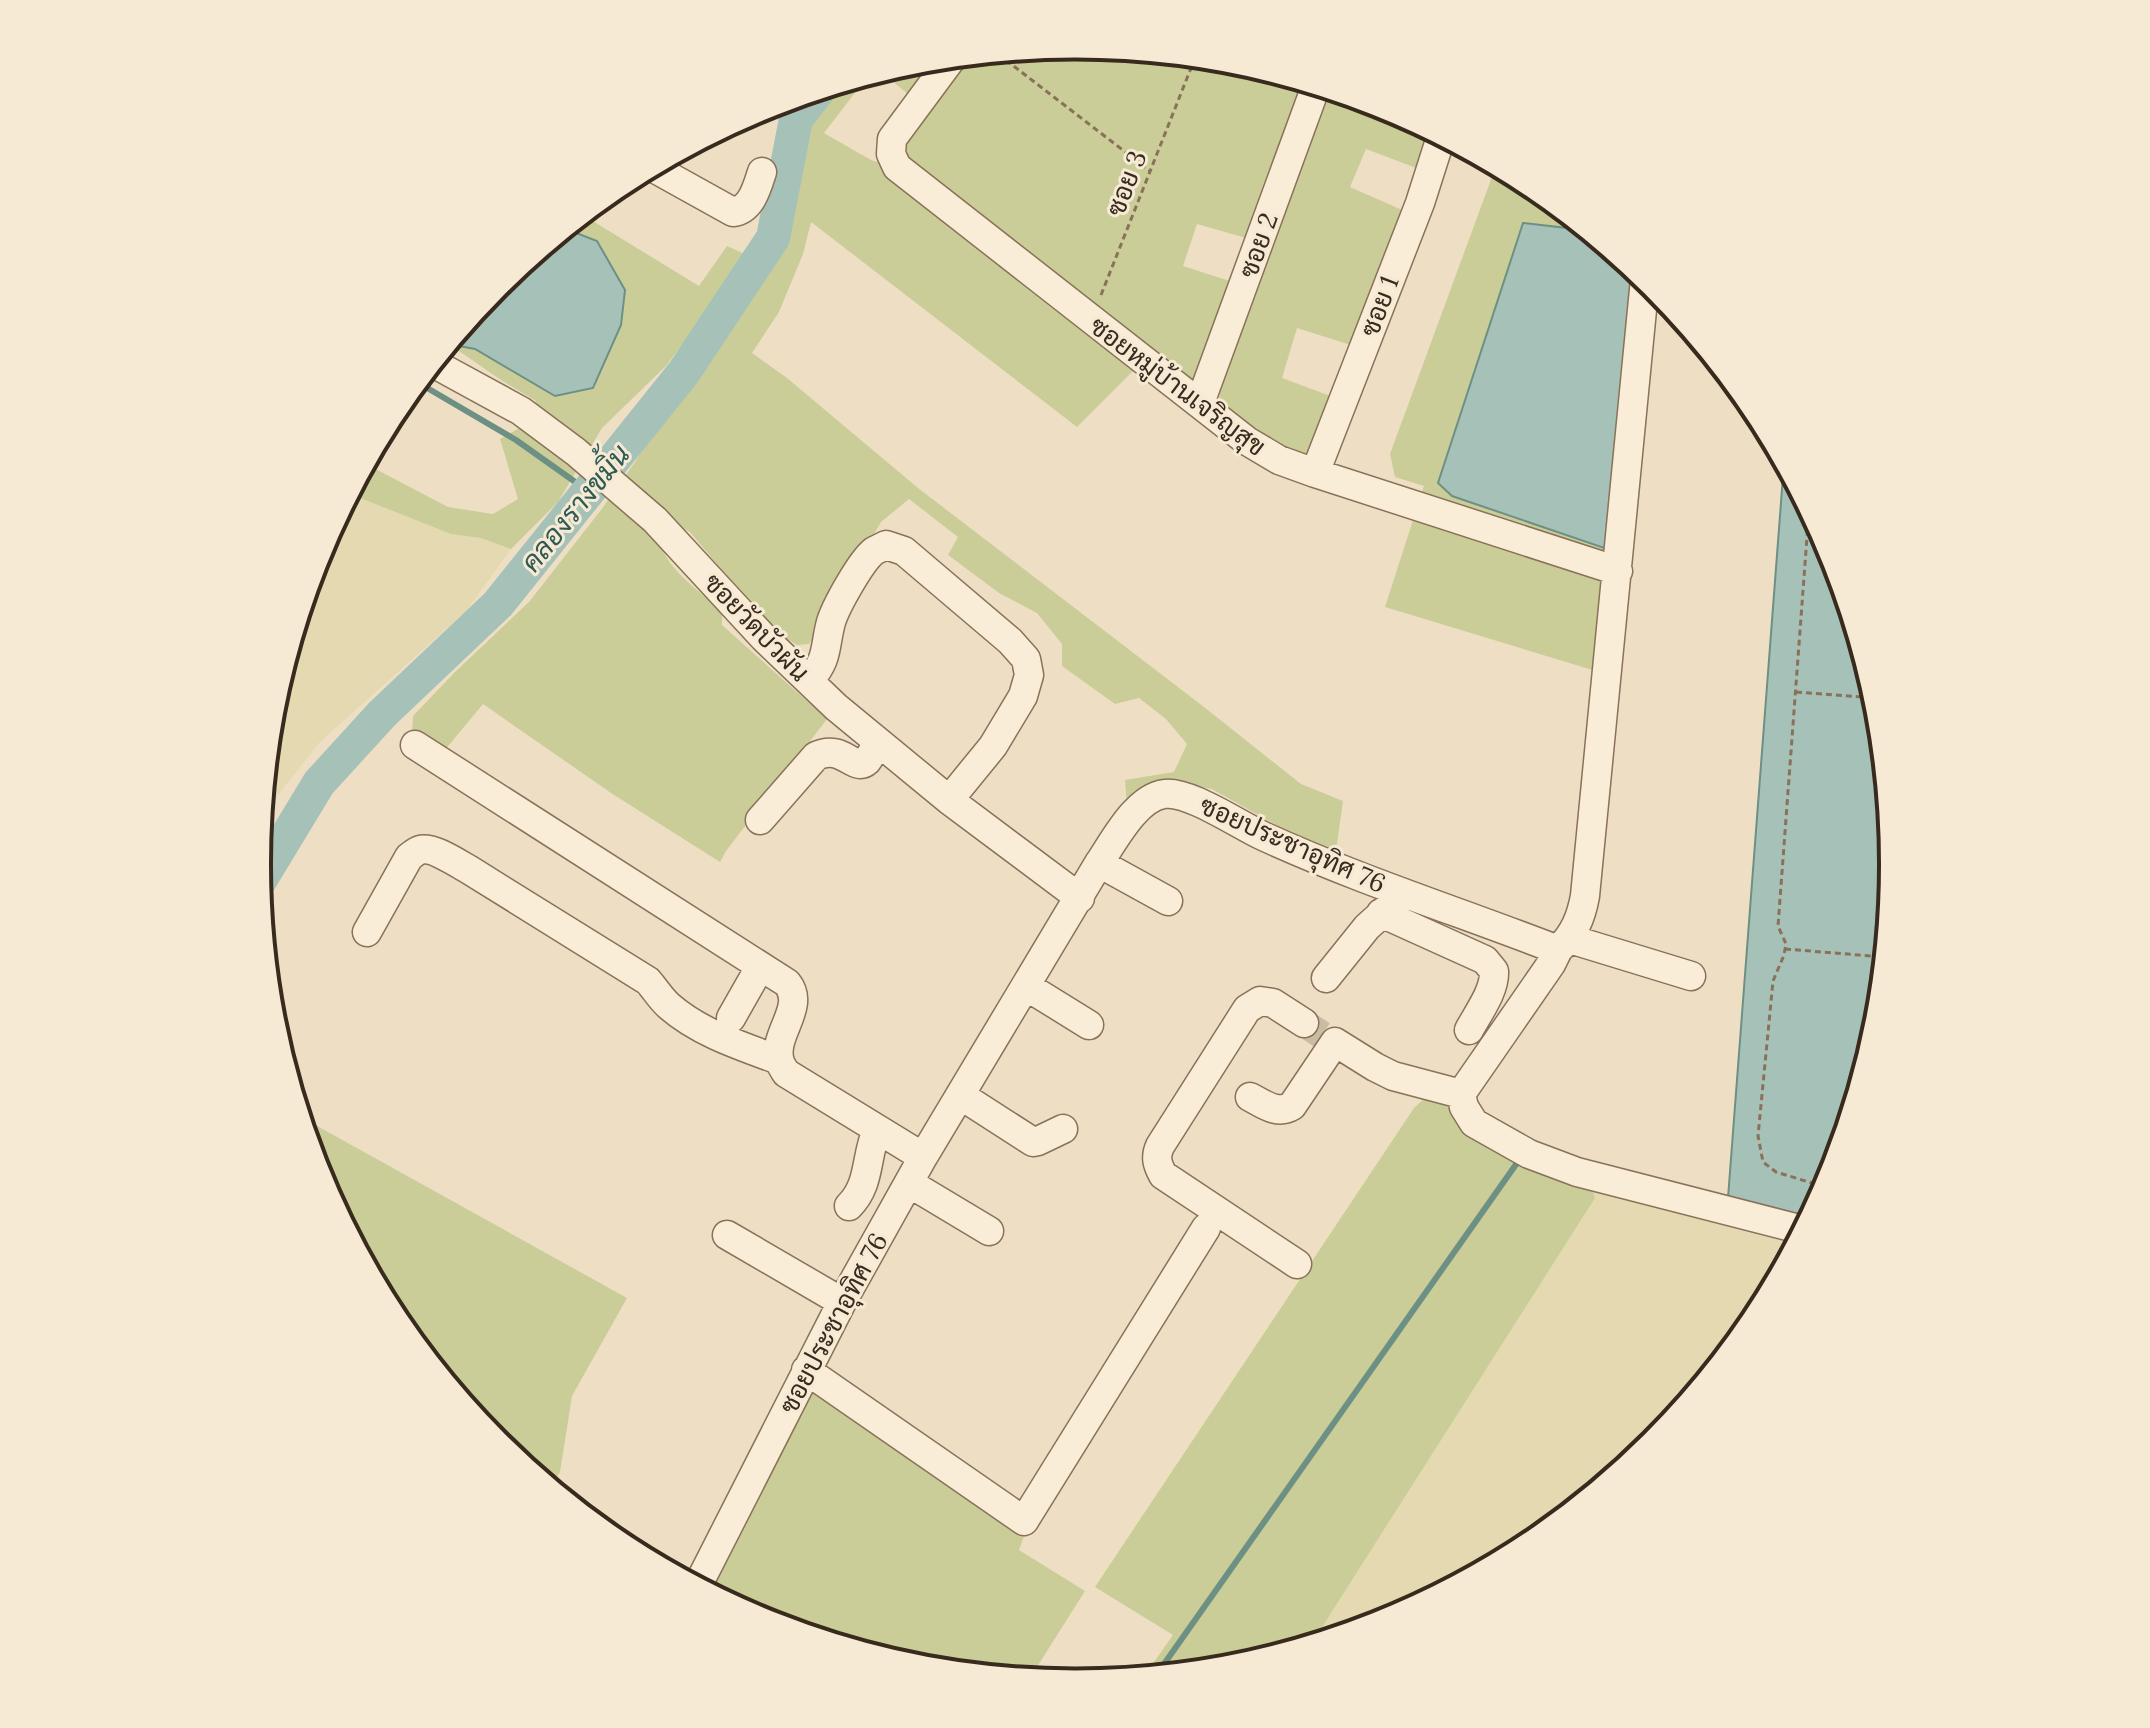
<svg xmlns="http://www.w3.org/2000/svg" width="2150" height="1728" font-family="Lora,Sarabun,serif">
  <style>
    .farmland { fill: #e4d9b1 }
    .green { fill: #cacd98 }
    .water { fill: #a6c2b8; stroke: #6d9085; stroke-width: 2 }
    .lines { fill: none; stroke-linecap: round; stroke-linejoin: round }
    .stream { stroke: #6d9085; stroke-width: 6 }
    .river { stroke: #a6c2b8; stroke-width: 34 }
    .minor-tunnel { stroke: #cabba3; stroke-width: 28; stroke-dasharray: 28 14; stroke-linecap: butt }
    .minor-casing { stroke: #89715a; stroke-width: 31 }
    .path { stroke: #89715a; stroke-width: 3; stroke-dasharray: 6 4; stroke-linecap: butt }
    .minor { stroke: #f9edd7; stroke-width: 28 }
    .labels { text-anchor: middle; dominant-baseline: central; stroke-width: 6; stroke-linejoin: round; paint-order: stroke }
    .street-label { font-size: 26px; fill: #392a1e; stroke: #f6ead4 }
    .water-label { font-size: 28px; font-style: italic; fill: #2e5954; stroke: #f6ead4 }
    .rim { fill: none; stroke: #392a1e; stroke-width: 4 }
  </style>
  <rect width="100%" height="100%" fill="#eedfc4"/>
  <path class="farmland" d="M350 494 451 534 481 538 511 549 467 610 319 743 262 815 273 704 319 551Z
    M1591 1185 1799 1236 1755 1319 1653 1443 1529 1544 1388 1620 1312 1643 1595 1198Z"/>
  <path class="green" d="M1075 46 1235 62 1388 108 1436 134 1424 171 1366 149 1350 187 1409 213 1357 347 1297 328 1282 378 1336 398 1313 462 1283 453 1218 406 1246 238 1197 224 1183 266 1236 283 1194 388 900 153 902 138 962 57Z
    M943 59 913 98 881 72 916 62Z
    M868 76 824 133 871 160 886 165 1136 368 1077 427 811 222 803 254 779 312 752 353 787 378 918 488 1204 707 1301 784 1343 801 1335 858 1212 789 1181 784 1127 806 1125 780 1174 772 1187 744 1166 719 1139 698 1115 704 1062 666V644L1037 613 999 593 948 555 958 537 909 499 881 522 809 644 797 645 771 629 690 532 676 525 660 537C660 565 702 593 722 611V625L827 719 726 851 720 862 611 793 483 704 444 751 412 736 413 716 455 672 529 602 601 510 635 462 721 326 738 311 765 267 788 223 804 123 827 89Z
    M1496 166 1536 189 1534 198 1548 211 1572 218 1592 236 1567 228 1452 496 1610 550 1599 672 1385 607 1424 486 1395 477 1390 454Z
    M583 215 699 286 727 246 749 256 666 366 602 428 558 502 511 549 481 538 451 534 350 494 366 464 448 507 493 514 518 499 500 439 521 427 536 401 501 380 453 347 475 349 505 366 597 241 566 229Z
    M1431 1092 1591 1185 1595 1198 1312 1643 1234 1666 1145 1675 1173 1635 1095 1587 1414 1108Z
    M301 1117 627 1298 572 1396 560 1472 550 1487 496 1442 395 1318 319 1177Z
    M812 1391 1024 1536 1019 1550 1085 1591 1030 1678 915 1666 762 1620 711 1593Z"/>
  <path class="water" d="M1523 223 1567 228 1592 236 1637 272 1610 550 1452 496 1438 483Z
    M566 229 597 241 625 290 621 325 593 388 555 396 475 349 448 344 497 285Z
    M1784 463 1831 551 1877 705 1893 864 1877 1024 1831 1177 1808 1219 1728 1198Z"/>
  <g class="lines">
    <path class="stream" d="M417 382 516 440 588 491
      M1157 1674 1517 1163"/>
    <path class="river" d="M259 882 319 783 382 714 498 604 684 372 773 238 796 119 818 91"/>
    <path class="minor-tunnel" d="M1304 1023 1322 1035"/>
    <g class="minor-casing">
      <path id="minor" d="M952 58 892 139 891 154 897 167 1247 441 1279 460 1315 473 1618 571
        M652 167 733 212C751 210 757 188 762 172
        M433 363 521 411 576 452 655 520 764 638 836 707 949 800 1080 898
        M1200 403 1316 86
        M1315 473 1420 203 1441 137
        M809 681C829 658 824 648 831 622 836 606 861 561 874 551 878 549 882 547 886 545L904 551 1010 641 1026 659 1029 675 1023 696 993 746 949 800
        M415 745 787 983C807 1007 771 1035 780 1062 781 1066 784 1069 786 1073L923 1157
        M760 820 816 756C843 743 854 773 867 761 871 756 874 748 878 743
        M1099 863 1168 901
        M1381 913 1485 960 1494 971C1495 991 1478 1013 1469 1030
        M367 932 409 857C412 855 416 851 420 850 432 846 457 863 468 869L648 981C655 989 661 999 669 1006 700 1033 741 1046 779 1060
        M1570 939 1691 976
        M1558 950 1551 964 1461 1094 1464 1107 1474 1123 1529 1154 1577 1172 1803 1230
        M1326 978 1367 927 1396 901
        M1026 986 1089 1025
        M731 1018 760 967
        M960 1095 1033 1142 1038 1141 1063 1129
        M1250 1097C1264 1104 1277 1115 1292 1106L1335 1042 1375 1067 1393 1076 1461 1094
        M909 1183 989 1231
        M849 1206C871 1184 865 1157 877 1130
        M727 1235 842 1302
        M1297 1264 1163 1175C1157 1164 1155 1157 1160 1146L1247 1009 1260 1001 1273 1003 1304 1023
        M806 1370 1024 1521 1206 1228
        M698 1585 842 1302 923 1157 1099 863C1114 841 1136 798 1164 794 1188 790 1239 825 1263 836 1359 880 1460 912 1558 950 1574 934 1581 918 1585 896L1645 279"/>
    </g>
    <path class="path" d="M998 54 1150 171
      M1101 295 1195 58
      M1809 510 1778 926 1786 944 1784 955 1773 981 1758 1136 1763 1162 1776 1172 1825 1187
      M1796 692 1875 698
      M1785 949 1884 957"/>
    <use href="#minor" class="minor"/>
  </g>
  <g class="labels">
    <g class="street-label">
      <text transform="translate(1126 183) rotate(-69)">ซอย 3</text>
      <text transform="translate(1258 245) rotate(-70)">ซอย 2</text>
      <text transform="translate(1379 306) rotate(-69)">ซอย 1</text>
      <text transform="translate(1178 386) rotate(37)">ซอยหมู่บ้านเจริญสุข</text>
      <text transform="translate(757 627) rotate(46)">ซอยวัดบัวผัน</text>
      <text transform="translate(1293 844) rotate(24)">ซอยประชาอุทิศ 76</text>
      <text transform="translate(833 1323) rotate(-62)">ซอยประชาอุทิศ 76</text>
    </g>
    <g class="water-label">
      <text transform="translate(575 508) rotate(-51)">คลองรางขมิ้น</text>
    </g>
  </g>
  <path d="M0 0H2150V1728H0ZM271 864a804 804 0 1 1 1608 0a804 804 0 1 1-1608 0Z" fill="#f6ead4" fill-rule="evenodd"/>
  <path class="rim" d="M271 864a804 804 0 1 1 1608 0a804 804 0 1 1-1608 0Z"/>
</svg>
